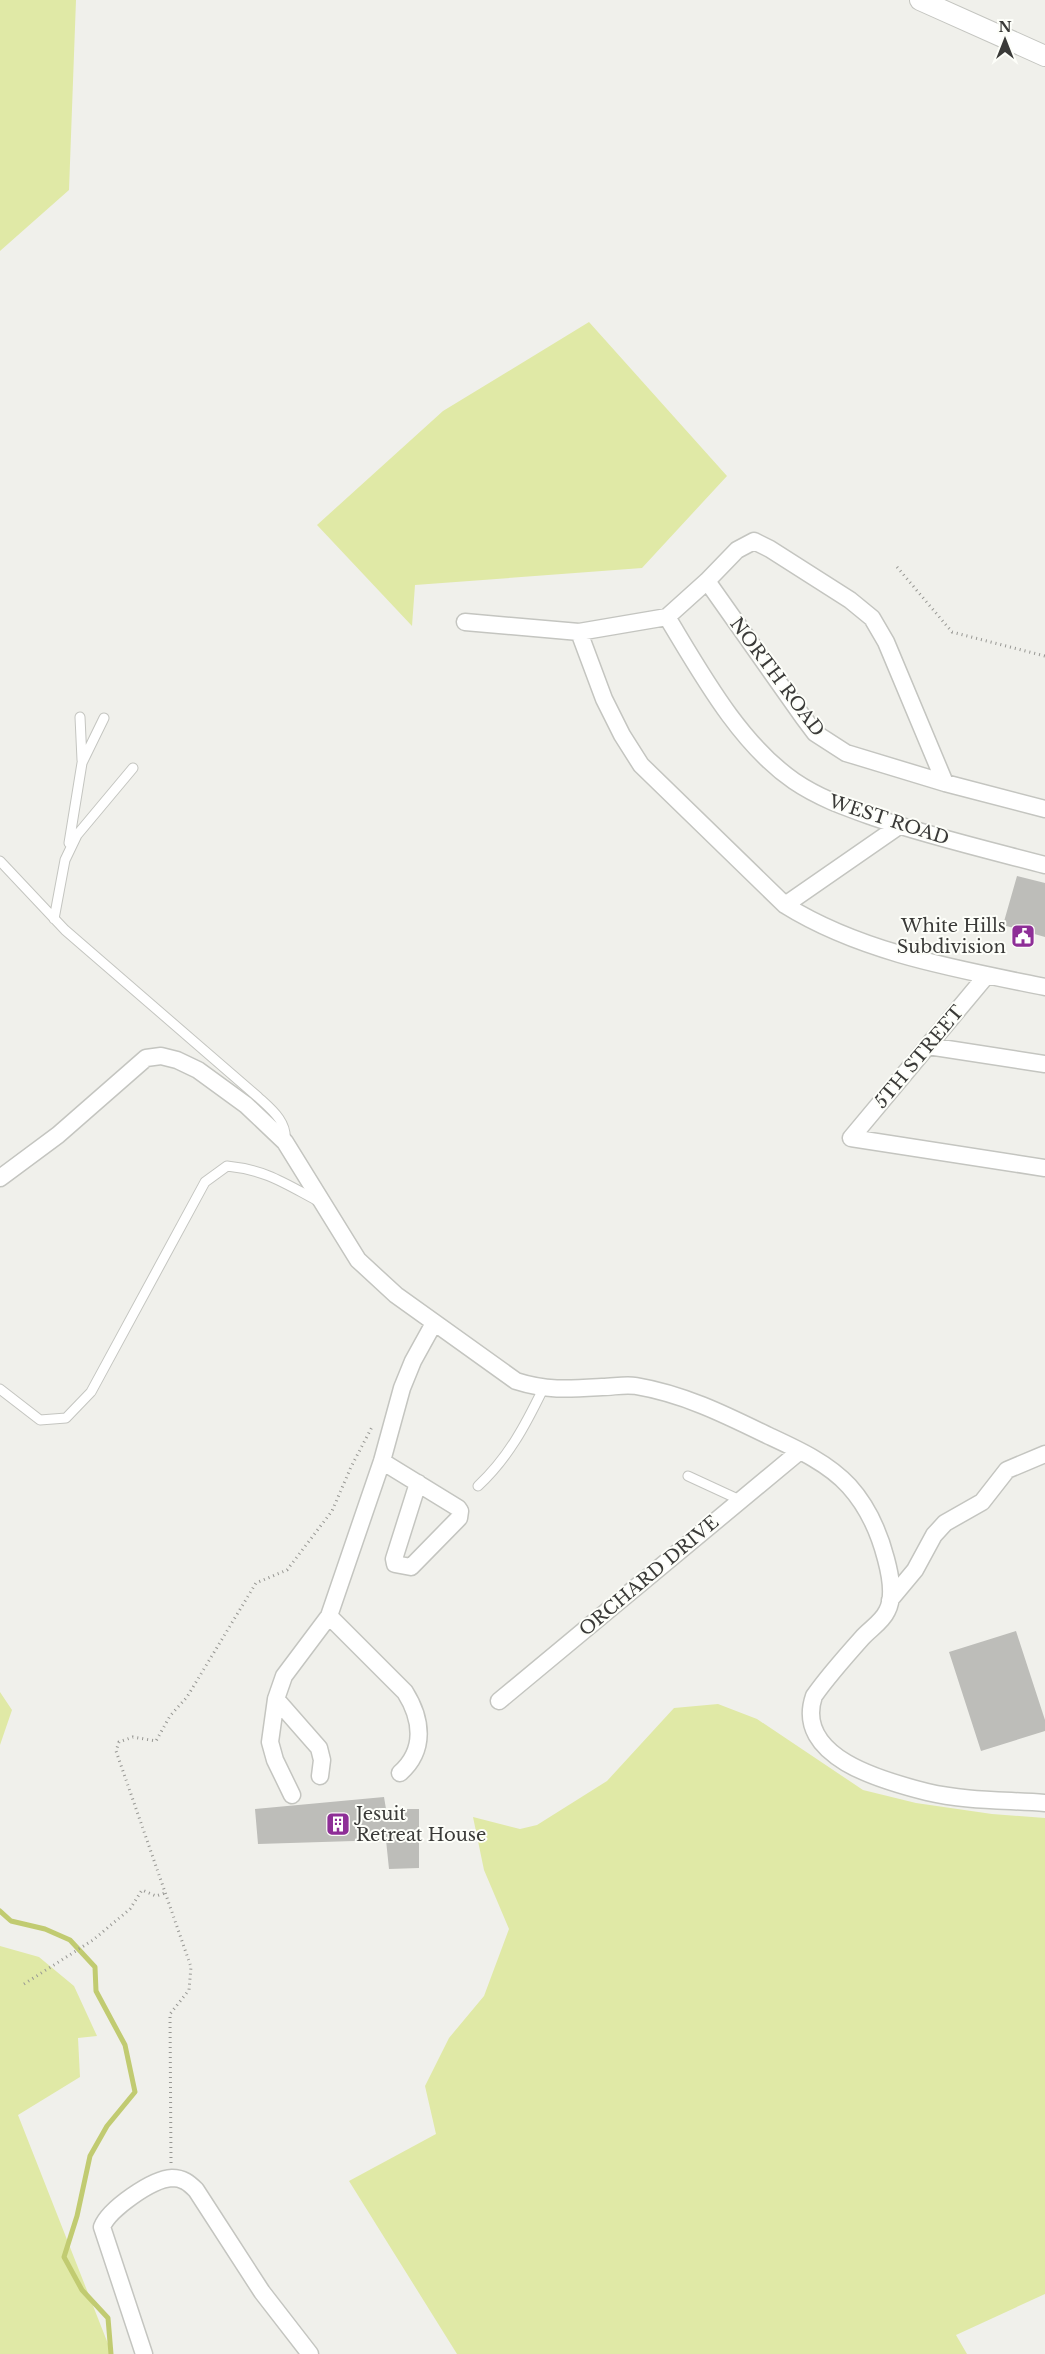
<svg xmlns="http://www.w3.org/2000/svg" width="1045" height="2354" font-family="'Libre Baskerville',serif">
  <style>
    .green { fill: #e0e9a6 }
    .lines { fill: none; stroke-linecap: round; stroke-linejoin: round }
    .stream { stroke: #c1cb71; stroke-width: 5 }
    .building { fill: #bdbdb9 }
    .service-casing { stroke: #c4c5c0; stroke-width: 11 }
    .minor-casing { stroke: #c4c5c0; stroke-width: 19 }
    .tertiary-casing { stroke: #c4c5c0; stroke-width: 22 }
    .path { stroke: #979793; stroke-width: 3; stroke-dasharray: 1 4; stroke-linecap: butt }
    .service { stroke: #fff; stroke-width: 9 }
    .minor { stroke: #fff; stroke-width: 16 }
    .tertiary { stroke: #fff; stroke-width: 20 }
    .labels { text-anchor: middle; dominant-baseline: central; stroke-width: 4; stroke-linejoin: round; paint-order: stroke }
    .street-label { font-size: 18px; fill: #3a3a38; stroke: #fdfef9 }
    .poi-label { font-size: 18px; fill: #3a3a38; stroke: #fdfef9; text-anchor: end }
  </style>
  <rect width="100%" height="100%" fill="#f0f0eb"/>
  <path class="green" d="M0 0H76L69 190 0 251Z
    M589 322 727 476 642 568 415 585 412 626 317 525 443 411Z
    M0 1692 12 1710 0 1745Z
    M718 1704 757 1719 863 1790 916 1803 992 1814 1045 1818V2294L956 2335 967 2354H457L349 2181 436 2134 425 2086 449 2038 484 1996 509 1929 484 1870 473 1817 520 1829 537 1825 607 1781 674 1708Z
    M0 1946 39 1957 74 1986 97 2036 78 2038 80 2077 18 2115 112 2354H0Z"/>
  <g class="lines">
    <path class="stream" d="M0 1911 11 1921 45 1929 70 1940 95 1967 96 1991 125 2045 135 2092 107 2126 90 2156 77 2216 64 2257 82 2290 108 2318 111 2354"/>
  </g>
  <path class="building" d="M1017 876 1045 883V937L1003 925Z
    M1016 1631 1045 1720V1731L981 1751 949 1652Z
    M384 1797 386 1809H419V1868L389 1869 386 1840 258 1844 255 1809Z"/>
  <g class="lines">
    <g class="service-casing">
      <path id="service" d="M80 717 82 760
        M69 843 82 763 104 718
        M0 861 65 930 258 1097C271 1109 288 1122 285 1142
        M54 919 65 860 77 835 133 768
        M0 1389 40 1420 66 1418 91 1392 205 1182 227 1166C266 1170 284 1183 318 1201
        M688 1476 740 1500
        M478 1486C508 1458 525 1426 543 1389"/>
    </g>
    <g class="minor-casing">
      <path id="minor" d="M707 581 803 717 815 733 846 753 945 783 1045 809
        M667 617C701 673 739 743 794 781 819 798 845 807 873 817 929 836 988 850 1045 865
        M465 622 579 632 667 617 707 581 737 550 754 541 770 549 850 600 872 618 886 642 945 783
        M579 632 604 699 622 735 641 765 785 905C862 953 957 969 1045 987
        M785 905 899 826
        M928 1046 1045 1064
        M851 1138 987 975
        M851 1138 1045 1168
        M0 1178 58 1135 146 1058 161 1056 177 1060 198 1070 246 1105 285 1142 358 1260 396 1295 516 1381C547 1391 570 1389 602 1387 613 1387 625 1384 636 1386 684 1394 726 1415 769 1436 797 1449 828 1463 849 1486 868 1507 879 1532 886 1559 890 1574 895 1596 887 1611 882 1622 870 1629 862 1638 845 1657 828 1676 814 1696 793 1757 883 1781 927 1792 965 1801 1006 1800 1045 1803
        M382 1461 388 1465 458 1508 460 1511 459 1518 411 1567 395 1564 394 1559 418 1483
        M890 1600 915 1570 934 1535 945 1523 982 1502 1007 1470 1045 1454
        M329 1616 405 1692C422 1719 426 1750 400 1773
        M276 1699 319 1748 322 1760 320 1776
        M499 1701 800 1451
        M292 1795 275 1760 270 1742 276 1699 284 1676 329 1616 382 1461 402 1388 413 1361 434 1323
        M144 2354 102 2227C109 2209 152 2179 172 2178 183 2178 189 2183 196 2190L262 2292 310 2354"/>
    </g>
    <g class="tertiary-casing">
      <path id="tertiary" d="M920 0 1045 56"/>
    </g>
    <path class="path" d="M897 567 952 632 1045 656
      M24 1984 93 1940 130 1909 142 1890 156 1896 165 1893
      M171 2163 170 2014 189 1990 191 1967 116 1751 119 1742 133 1737 156 1741 170 1716 187 1697 256 1583 287 1570 332 1511 351 1467 373 1425"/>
    <use href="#service" class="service"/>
    <use href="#minor" class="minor"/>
    <use href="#tertiary" class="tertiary"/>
  </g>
  <defs>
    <g id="civic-square" transform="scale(1.25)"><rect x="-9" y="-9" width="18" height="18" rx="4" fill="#8e2e97" stroke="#fdfef9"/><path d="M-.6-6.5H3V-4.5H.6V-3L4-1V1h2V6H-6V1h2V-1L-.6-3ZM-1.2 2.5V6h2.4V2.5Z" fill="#fff"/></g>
    <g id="building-square" transform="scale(1.25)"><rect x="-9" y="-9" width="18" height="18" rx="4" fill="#8e2e97" stroke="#fdfef9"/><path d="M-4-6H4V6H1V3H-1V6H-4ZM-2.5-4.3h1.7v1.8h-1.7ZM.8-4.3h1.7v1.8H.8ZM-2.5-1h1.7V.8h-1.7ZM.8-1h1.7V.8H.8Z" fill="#fff"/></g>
  </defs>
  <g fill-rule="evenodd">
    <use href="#civic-square" x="1023" y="936"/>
    <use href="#building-square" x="338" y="1824"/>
  </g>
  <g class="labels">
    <g class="street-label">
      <text transform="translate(777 677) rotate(53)">NORTH ROAD</text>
      <text transform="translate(889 820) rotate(18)">WEST ROAD</text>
      <text transform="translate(919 1057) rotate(-50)">5TH STREET</text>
      <text transform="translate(649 1576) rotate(-40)">ORCHARD DRIVE</text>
    </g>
    <g class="poi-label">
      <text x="1006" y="926">White Hills<tspan x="1006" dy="21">Subdivision</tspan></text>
      <text x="356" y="1814" text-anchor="start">Jesuit<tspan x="356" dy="21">Retreat House</tspan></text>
    </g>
  </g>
  <g transform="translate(1005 40)" stroke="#fdfef9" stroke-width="4" paint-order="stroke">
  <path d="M0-4L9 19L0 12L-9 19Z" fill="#3a3a38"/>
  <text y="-8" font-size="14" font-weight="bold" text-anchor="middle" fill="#3a3a38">N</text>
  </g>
</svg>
